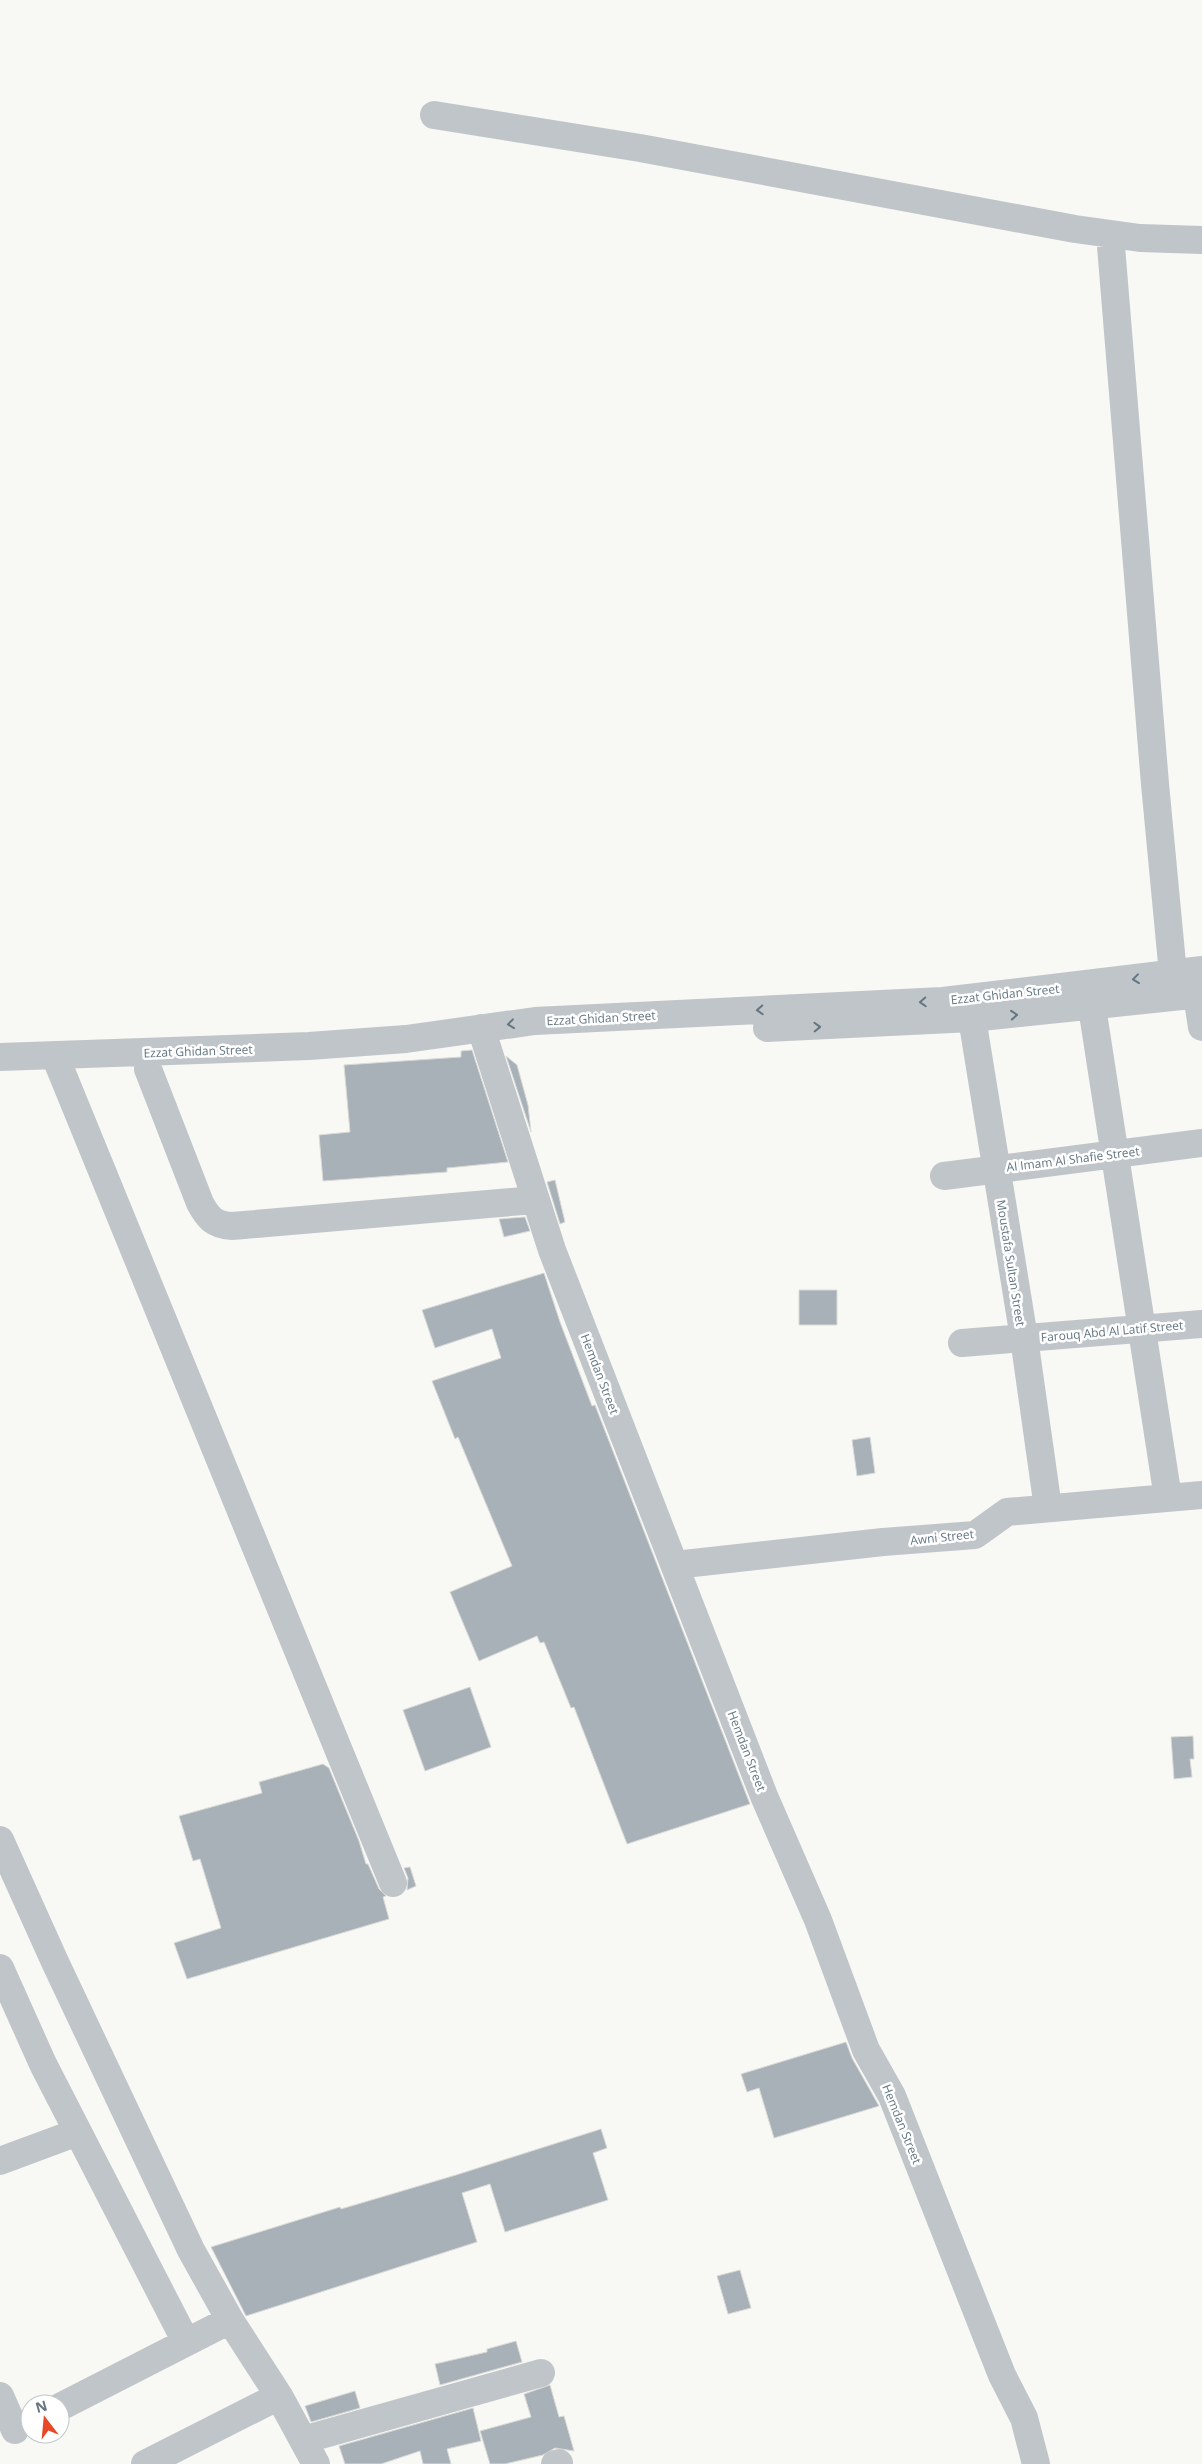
<svg xmlns="http://www.w3.org/2000/svg" width="1202" height="2464" font-family="'Open Sans',sans-serif">
  <style>
    .building { fill: #a8b1b7; stroke: #dadad7 }
    .lines { fill: none; stroke-linecap: round; stroke-linejoin: round }
    .minor { stroke: #c0c5c9; stroke-width: 28 }
    .oneway { stroke: #627581 }
    .labels { text-anchor: middle; dominant-baseline: central; stroke-width: 5; stroke-linejoin: round; paint-order: stroke }
    .street-label { font-size: 12px; fill: #627581; stroke: #fff }
  </style>
  <rect width="100%" height="100%" fill="#f8f8f5"/>
  <path class="building" d="M472 1050 508 1162 447 1168V1172L323 1181 319 1135 350 1132 344 1065 461 1057V1051Z
    M506 1056 517 1065 528 1105 531 1132Z
    M555 1180 565 1222 560 1224 547 1182Z
    M525 1217 530 1231 504 1237 499 1219Z
    M544 1273 560 1322 592 1406 595 1405 750 1804 627 1844 574 1707 571 1708 544 1642 540 1643 537 1636 479 1661 450 1592 512 1566 458 1437 455 1439 432 1381 501 1358 492 1329 435 1348 422 1310Z
    M799 1290H837V1325H799Z
    M870 1437 875 1473 857 1476 852 1440Z
    M470 1687 491 1747 425 1771 403 1710Z
    M1193 1736 1194 1759H1190L1192 1777 1174 1779 1171 1737Z
    M323 1764 329 1768 359 1841 366 1864H368L379 1889 386 1896 383 1897 389 1919 187 1979 174 1943 221 1928 200 1859 193 1861 179 1816 262 1793 259 1782Z
    M410 1867 416 1886 407 1890 408 1878 404 1868Z
    M846 2042 852 2058 879 2106 774 2138 759 2088 747 2092 741 2074Z
    M601 2129 607 2148 593 2153 608 2200 505 2232 490 2184 462 2193 477 2242 246 2316 211 2247 340 2207 341 2209 456 2175Z
    M740 2270 751 2308 728 2314 717 2276Z
    M516 2341 522 2362 440 2385 435 2364 487 2352V2349Z
    M550 2385 559 2417 564 2416 574 2451 555 2448 543 2455 505 2464H490L480 2431 531 2417 524 2394Z
    M355 2391 360 2408 311 2422 305 2406Z
    M473 2408 481 2441 447 2449 451 2464H423L420 2451 381 2464H345L339 2446Z"/>
  <g class="lines">
    <path class="minor" d="M434 115 640 148 1075 229 1140 238 1202 240
      M1110 234 1155 784 1173 974
      M1197 995 1202 1027
      M1092 1007 1168 1498
      M972 1018 1024 1338 1048 1508
      M481 1028 552 1250 764 1796 818 1920 866 2050 892 2096 1002 2375 1024 2418 1036 2464
      M767 1028 972 1018 1202 994
      M55 1056 393 1883
      M0 1057 309 1046 406 1039 535 1021 943 1001 1202 970
      M148 1069 200 1203C208 1218 214 1225 232 1226L535 1200
      M944 1176 1202 1143
      M962 1343 1202 1324
      M675 1565 883 1542 975 1535 1007 1512 1202 1495
      M0 1840 55 1962 191 2250 230 2320 279 2396 316 2464
      M0 1968 43 2064 186 2342
      M0 2161 78 2132
      M0 2396 15 2430
      M60 2407 230 2320
      M303 2440 541 2373
      M145 2464 279 2396
      M555 2464 559 2463"/>
  </g>
  <defs><path id="oneway-chevron" d="M-2-3.5L2.5 0L-2 3.5" fill="none" stroke-width="1.6" stroke-linecap="round" stroke-linejoin="round" transform="scale(1.25)"/></defs>
  <g class="oneway">
    <use href="#oneway-chevron" transform="translate(1136 979) rotate(173)"/>
    <use href="#oneway-chevron" transform="translate(923 1002) rotate(177)"/>
    <use href="#oneway-chevron" transform="translate(760 1010) rotate(177)"/>
    <use href="#oneway-chevron" transform="translate(1014 1015) rotate(-5)"/>
    <use href="#oneway-chevron" transform="translate(511 1024) rotate(173)"/>
    <use href="#oneway-chevron" transform="translate(817 1027) rotate(-2)"/>
  </g>
  <g class="labels">
    <g class="street-label">
      <text transform="translate(1005 994) rotate(-6)">Ezzat Ghidan Street</text>
      <text transform="translate(601 1018) rotate(-3)">Ezzat Ghidan Street</text>
      <text transform="translate(198 1051) rotate(-2)">Ezzat Ghidan Street</text>
      <text transform="translate(1073 1159) rotate(-7)">Al Imam Al Shafie Street</text>
      <text transform="translate(1011 1263) rotate(81)">Moustafa Sultan Street</text>
      <text transform="translate(1112 1331) rotate(-5)">Farouq Abd Al Latif Street</text>
      <text transform="translate(600 1374) rotate(69)">Hemdan Street</text>
      <text transform="translate(942 1537) rotate(-6)">Awni Street</text>
      <text transform="translate(747 1751) rotate(69)">Hemdan Street</text>
      <text transform="translate(902 2124) rotate(68)">Hemdan Street</text>
    </g>
  </g>
  <g transform="translate(45 2419) rotate(344)"><circle r="24" fill="#ffffff" stroke="#c0c8cd"/>
  <path d="M0-4L9 19L0 12L-9 19Z" fill="#e84825"/>
  <text y="-8" font-size="14" font-weight="bold" text-anchor="middle" fill="#627581">N</text>
  </g>
</svg>
